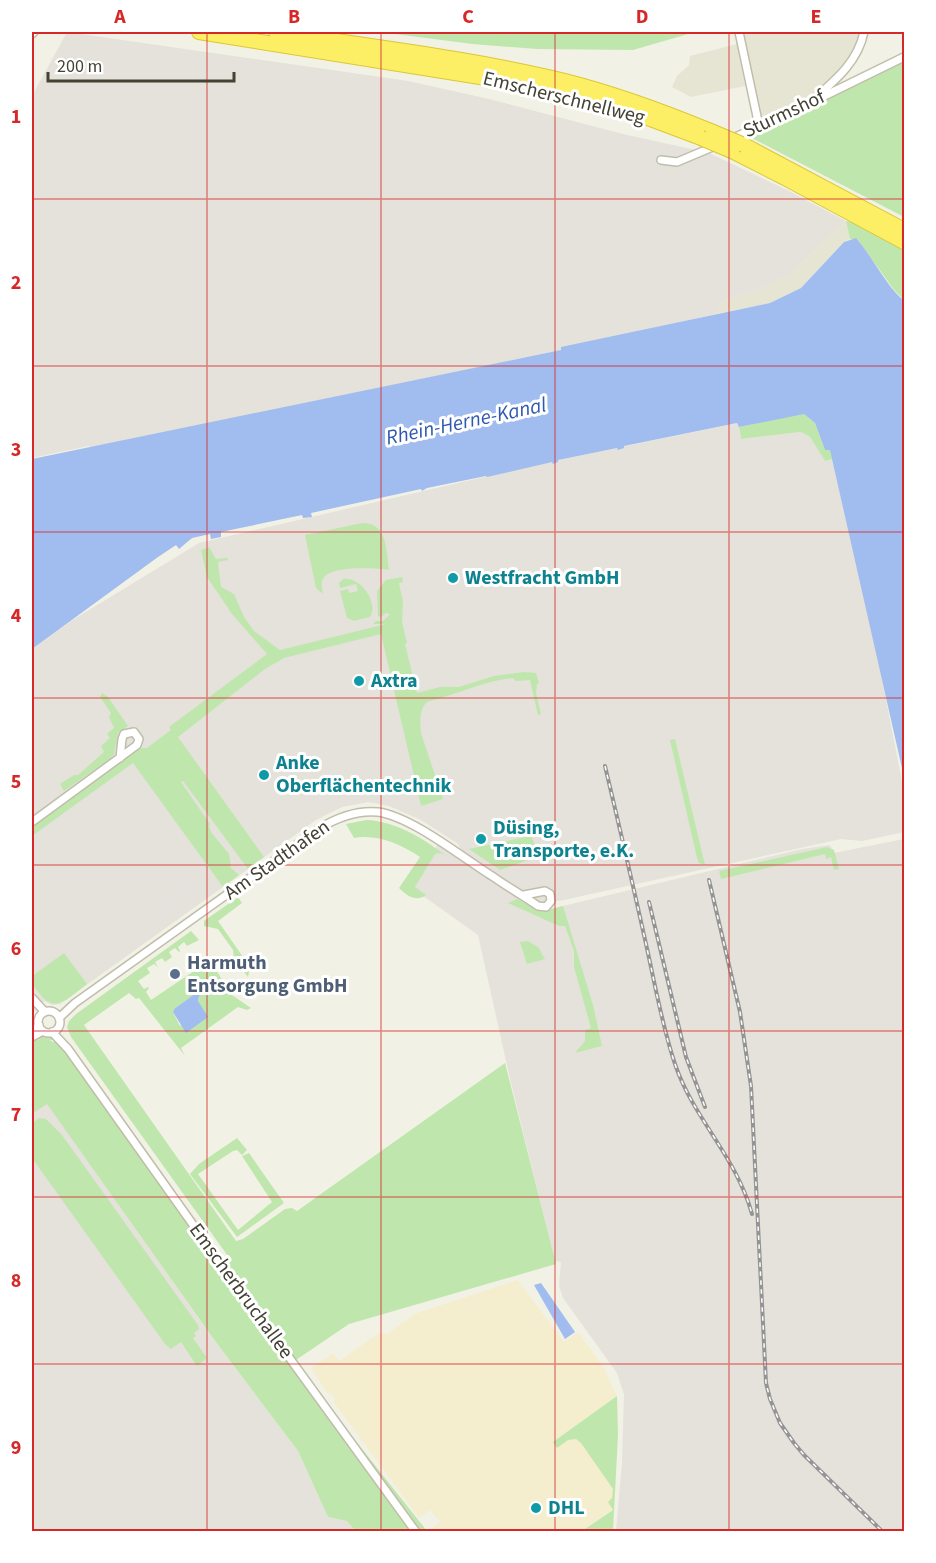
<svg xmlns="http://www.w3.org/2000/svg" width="936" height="1563" font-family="'Source Sans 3',sans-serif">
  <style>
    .residential { fill: #e6e5d3 }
    .commercial { fill: #f4eecf }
    .industrial { fill: #e4e2da }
    .green { fill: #bfe7ad; fill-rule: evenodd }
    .parking { fill: #e3e2dd }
    .water { fill: #a1bcef }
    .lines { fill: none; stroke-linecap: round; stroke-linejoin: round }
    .minor-casing { stroke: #c0beaa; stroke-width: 10 }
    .motorway-casing { stroke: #dbc735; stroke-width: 16 }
    .minor { stroke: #fff; stroke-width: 7 }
    .motorway { stroke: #fcef66; stroke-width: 14 }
    .rail-casing { stroke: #949494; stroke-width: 4 }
    .rail { stroke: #fff; stroke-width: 1.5; stroke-dasharray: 4.5; stroke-linecap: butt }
    .motorway-bridge-casing { stroke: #dbc735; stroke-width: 16; stroke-linecap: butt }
    .motorway-bridge { stroke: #fcef66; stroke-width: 14 }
    .grid { fill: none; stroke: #d62828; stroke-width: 1.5; stroke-opacity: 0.55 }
    .culture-dot { fill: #0f9aa8; stroke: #fff; stroke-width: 2 }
    .service-dot { fill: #5c6f8a; stroke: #fff; stroke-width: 2 }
    .labels { text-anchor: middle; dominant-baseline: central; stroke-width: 6; stroke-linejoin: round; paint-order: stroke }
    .street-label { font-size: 20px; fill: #444234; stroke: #fff }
    .culture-label { font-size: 20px; font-weight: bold; fill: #0d838f; stroke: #fff; text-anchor: start }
    .service-label { font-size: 20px; font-weight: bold; fill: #4e5e75; stroke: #fff; text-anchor: start }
    .water-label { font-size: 21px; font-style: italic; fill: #2f59af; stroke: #fff }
    .neatline { fill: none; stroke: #d62828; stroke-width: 2 }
    .grid-label { font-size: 20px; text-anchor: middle; font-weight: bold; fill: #d62828 }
  </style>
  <rect width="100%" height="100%" fill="#f2f1e5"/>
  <path class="residential" d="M741 32H862L856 51 837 76 797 105 765 119 760 116Z
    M737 44 745 86 691 97 672 87 677 76 689 65 690 56Z
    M846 221 850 239 844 242 801 288 770 303 716 314 722 301 764 288 792 273Z"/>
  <path class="commercial" d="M518 1280 564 1342 578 1332 604 1368 617 1396 618 1435 613 1509 582 1531H428L442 1521 438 1520 430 1510 419 1518 333 1401 335 1399 330 1393 328 1394 311 1368 333 1353 339 1361 380 1332 387 1334 414 1314Z"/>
  <path class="industrial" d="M67 32 408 81 489 99 623 134 709 153 787 190 846 221 792 273 764 288 722 301 716 314 562 350 91 448 89 446 32 458V96Z
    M738 423 741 439 801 432 810 437 825 461 833 459 876 648 904 792V832L862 841 841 839 559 901H550L542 905 463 853 458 844 421 820 389 806 368 802 358 804 342 807 316 820 60 1004 52 1005 44 1001 32 1013V649L71 621 199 543 558 460Z
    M904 839V1531H886L878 1524 874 1532 616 1531 622 1463 624 1394 617 1373 563 1298 559 1286 561 1262 555 1261 511 1083 478 935 412 888 439 842 517 894 519 898 542 911 802 849 830 845 834 853Z
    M47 1103 214 1340 298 1451 328 1517 347 1521 355 1531 32 1532V1114Z"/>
  <path class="green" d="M380 32H695L633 50 537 49 472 44Z
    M904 62V217L748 136Z
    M846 221 855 222 904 250V300L894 290 858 240 850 239Z
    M798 414H804L815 423 825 450 830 449 833 459 825 461 810 437 801 432 741 439 739 427Z
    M362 523C388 523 386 550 389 570 374 568 337 566 325 576 320 581 322 588 323 594L316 588 305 535Z
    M209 547 216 559 227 558 228 560 218 562 221 587 234 594 244 617 254 631 280 650 386 624H373L376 621H383L390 614 386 613 381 617 378 616 377 591 386 580 402 577 403 582 399 583 403 602 402 622 407 643 405 644 417 693 440 687H459L494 676 524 672 536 673 539 683 537 684 536 693 541 714 538 715 530 680 516 681 513 678C483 681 456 695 427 702 419 709 420 724 421 733L443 799 421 806 381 634 284 658 265 669 178 737 264 857 248 869 183 781 181 782 210 824 209 826 211 832 229 854 231 868 239 875 223 887 133 763 32 836V826L140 748H147L171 730 169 727 267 654 232 614 207 577 201 550Z
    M343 579C360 576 379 602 370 617L354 621 347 618 340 591 348 589 349 593 358 591 356 584 340 588 339 583Z
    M102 693 108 697 128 726 118 733 114 754 110 759 64 791 60 784 74 775H78L104 752 101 746 110 738 107 734 114 728 109 717 111 713 100 697Z
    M675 739 705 865 699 863 697 858 670 740Z
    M366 820C395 821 423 838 445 855L440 853 435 854 415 887 426 895C417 902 408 897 399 888L420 857C400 844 378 834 354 838L346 824Z
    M531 836 540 856 500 870 469 849Z
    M827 847 834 850 839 869 834 870 831 857 826 859 825 854 721 879 719 871Z
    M238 897 242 903 218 921 250 967 248 977 234 959 233 950 218 929 204 926V921Z
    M517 899 541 912 563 906 593 1005 602 1046 575 1053 585 1041V1030L591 1028 574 967V951L565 926H559L508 903Z
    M191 931 199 940 187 946 184 942 178 947 180 951 179 952 175 948 169 952 172 957 165 962 162 958 155 962 158 967 154 964 147 968 150 973 138 981 144 989 148 987 149 988 146 992 151 1000 203 965 198 957 207 956 232 995 251 1008 247 1010 238 1007 181 1048 185 1056 139 998 136 999 129 993 84 1025 236 1241 243 1239 285 1209 292 1208 297 1211 505 1063 556 1264 349 1324 293 1362 427 1531H355L347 1521 328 1517 298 1451 215 1341 47 1104 32 1114V1040L34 1038 35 1041 40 1039 37 1037C44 1035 50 1036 55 1040H50L53 1042 57 1041 222 1265 230 1259 71 1037 67 1027 69 1021 76 1014ZM211 983 213 987 199 996 198 1001 180 1026 173 1012 174 1009Z
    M528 941 538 947 545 959 527 964 520 942Z
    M64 953 87 984C70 996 56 1016 39 993 34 987 31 983 32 976Z
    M39 1118 46 1119 62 1135 198 1325 199 1329 194 1333 196 1336 193 1338 207 1358 197 1366 181 1342 171 1349 165 1344 32 1158V1123Z
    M237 1138 247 1150 242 1155 237 1150 233 1151 198 1174 238 1230 272 1202 242 1156 249 1153 284 1203 237 1237 190 1174 199 1164Z
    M617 1396 618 1435 613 1531H582L613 1510 608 1502 612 1498 613 1489 581 1443 576 1439 568 1440 557 1448 553 1442Z"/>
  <path class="parking" d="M189 881 190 885 192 883 195 887 193 888 197 891 184 900 179 898 187 910 182 913 174 902V906L159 917V912L156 915 153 911 156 909 153 907 167 896 170 897 167 892 172 888 177 895V889Z"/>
  <path class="water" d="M856 238C870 253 890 292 904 300V777L830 450H825L815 423 804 414 739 427 737 423 624 446V448L618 450 617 448 558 460V462L553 464 552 462 487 477 486 476 427 488 422 491 421 489 311 513 312 517 303 518 302 515 221 532V537L211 539 210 534 192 538 179 549 176 545 158 557 32 649V459L561 350V347L770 303 801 288 844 242Z
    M210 983 214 986 199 996 198 1001 208 1017 186 1033 173 1012 174 1009Z
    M541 1283 575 1332 565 1339 534 1285Z"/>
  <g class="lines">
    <g class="minor-casing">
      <path id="minor" d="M739 32 759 126
        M32 34 34 32
        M815 98C837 79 858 61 864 32
        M731 139 806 105 904 57
        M661 160 677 162 715 146
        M32 822 137 745 139 739 134 732 124 734 122 739 120 758
        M32 998 45 1012
        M38 1022a11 11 0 1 1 22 0a11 11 0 1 1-22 0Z
        M59 1018 75 1003 320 828C338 817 357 810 378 812 413 817 464 859 495 878 509 888 524 896 538 906L546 907 551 901 550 894 545 891 524 895
        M32 1032 39 1025
        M52 1032 68 1049 211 1250 416 1532
        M32 1037 43 1031"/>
    </g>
    <g class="motorway-casing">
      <path id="motorway" d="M199 32 505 81 600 103 637 114 701 138
        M276 32C372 47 470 58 565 81 616 94 665 112 713 132
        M744 145 904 230
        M732 151 785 178 904 242"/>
    </g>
    <use href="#minor" class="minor"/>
    <use href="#motorway" class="motorway"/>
    <g class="rail-casing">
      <path id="rail" d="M605 766C619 825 633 885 646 944 655 984 662 1026 675 1064 693 1118 736 1156 752 1214
        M709 880 740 1012 751 1086 766 1383 770 1399 780 1423 794 1443 804 1455 883 1532
        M649 902 686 1057 705 1107"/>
    </g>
    <use href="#rail" class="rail"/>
    <g class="motorway-bridge-casing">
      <path id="motorway-bridge" d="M713 132 744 145
        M701 138 732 151"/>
    </g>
    <use href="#motorway-bridge" class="motorway-bridge"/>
  </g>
  <path class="grid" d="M207 32V1532M381 32V1532M555 32V1532M729 32V1532M32 199H904M32 366H904M32 532H904M32 698H904M32 865H904M32 1031H904M32 1197H904M32 1364H904"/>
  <g class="culture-dot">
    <circle cx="453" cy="578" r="6"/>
    <circle cx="359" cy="681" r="6"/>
    <circle cx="264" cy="775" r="6"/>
    <circle cx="481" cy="839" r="6"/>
    <circle cx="536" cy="1508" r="6"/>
  </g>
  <circle class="service-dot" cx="175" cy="974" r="6"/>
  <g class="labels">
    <g class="street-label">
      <text transform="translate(564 98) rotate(14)">Emscherschnellweg</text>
      <text transform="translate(784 114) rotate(-25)">Sturmshof</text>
      <text transform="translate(277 860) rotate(-35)">Am Stadthafen</text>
      <text transform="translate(241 1291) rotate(54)">Emscherbruchallee</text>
    </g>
    <g class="culture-label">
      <text x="465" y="578">Westfracht GmbH</text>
      <text x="371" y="681">Axtra</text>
      <text x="276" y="763">Anke<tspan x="276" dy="23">Oberflächentechnik</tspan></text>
      <text x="493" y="828">Düsing,<tspan x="493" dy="23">Transporte, e.K.</tspan></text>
      <text x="548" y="1508">DHL</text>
    </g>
    <g class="service-label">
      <text x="187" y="963">Harmuth<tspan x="187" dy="23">Entsorgung GmbH</tspan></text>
    </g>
    <g class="water-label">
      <text transform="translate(466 421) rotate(-12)">Rhein-Herne-Kanal</text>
    </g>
  </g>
  <rect width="936" height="1563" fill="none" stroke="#ffffff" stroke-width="66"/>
  <path d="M48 72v9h186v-9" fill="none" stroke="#444234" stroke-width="3"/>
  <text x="57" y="72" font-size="18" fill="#444234" stroke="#ffffff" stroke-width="4.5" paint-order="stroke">200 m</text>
  <rect x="33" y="33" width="870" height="1497" class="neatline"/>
  <g class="grid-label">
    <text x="120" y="23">A</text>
    <text x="294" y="23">B</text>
    <text x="468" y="23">C</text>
    <text x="642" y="23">D</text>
    <text x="816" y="23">E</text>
    <text x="16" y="123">1</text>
    <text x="16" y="289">2</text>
    <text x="16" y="456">3</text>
    <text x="16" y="622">4</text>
    <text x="16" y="788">5</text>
    <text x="16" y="955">6</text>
    <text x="16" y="1121">7</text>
    <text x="16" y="1287">8</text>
    <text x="16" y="1454">9</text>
  </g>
</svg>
